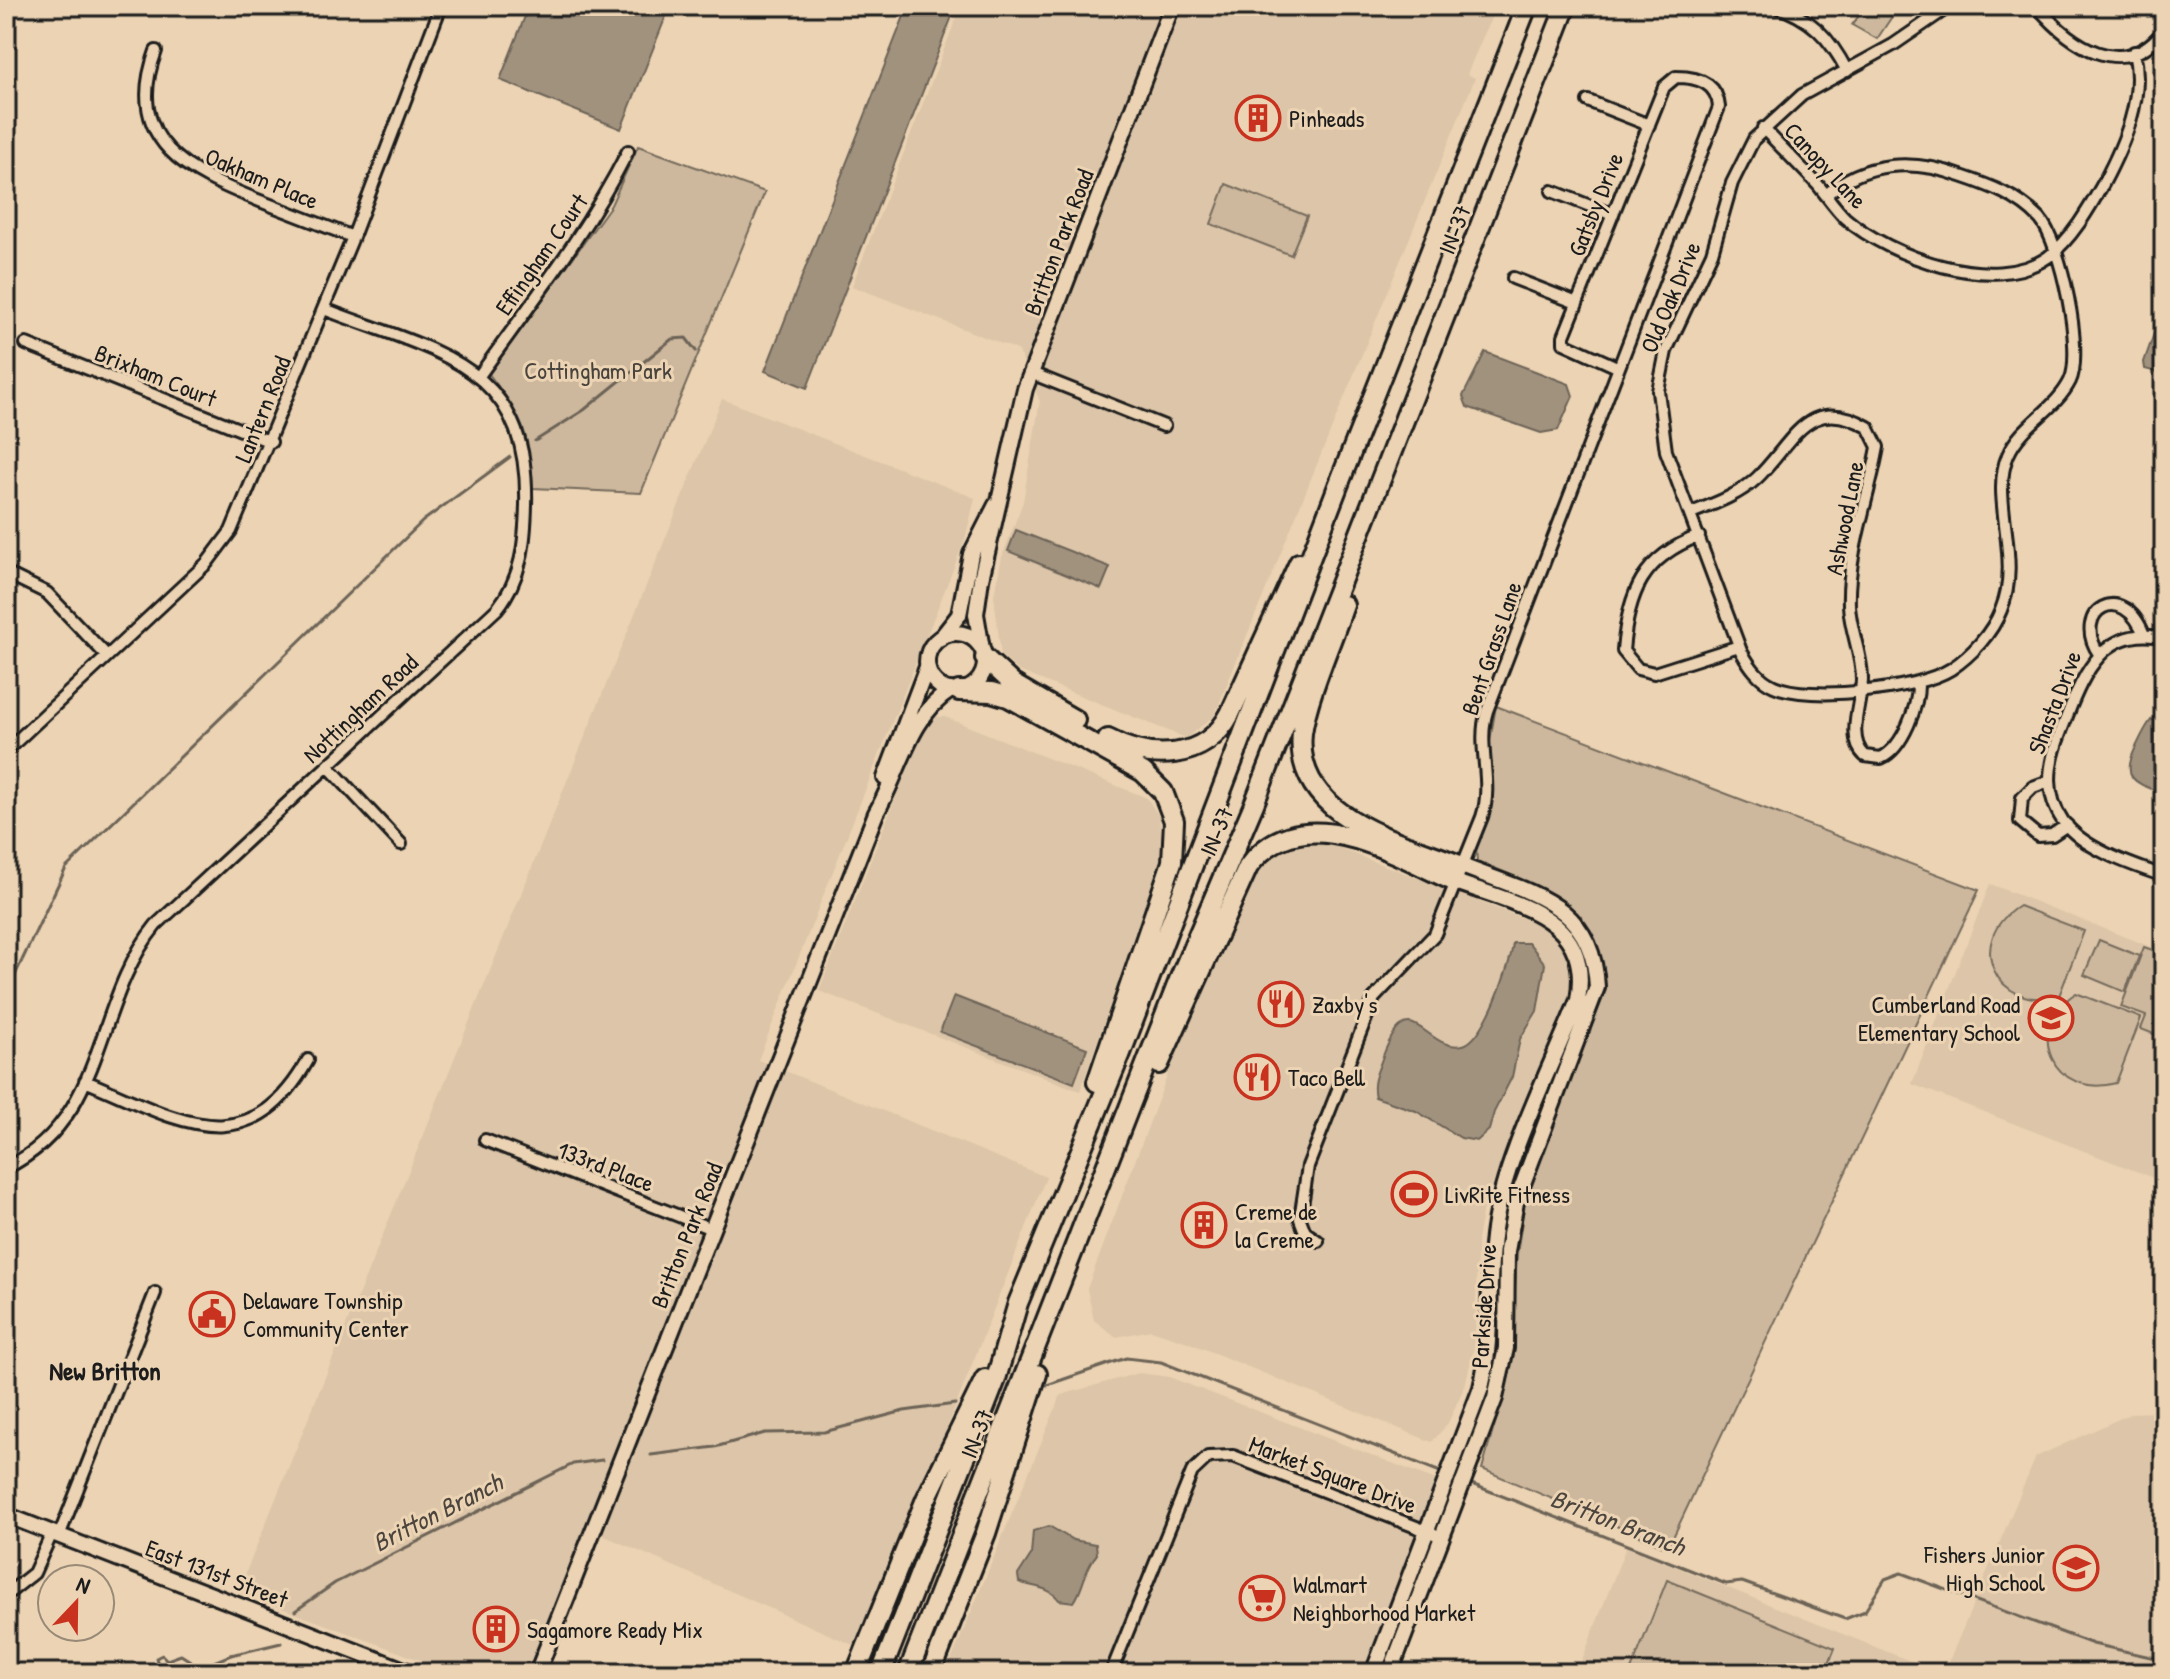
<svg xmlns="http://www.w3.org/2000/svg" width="2170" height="1679" font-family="'Patrick Hand',sans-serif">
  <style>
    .built { fill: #dcc5a8 }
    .green { fill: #cdb89d; stroke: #746a5c; stroke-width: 2 }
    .water { fill: #a1927e; stroke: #6c6357; stroke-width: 2 }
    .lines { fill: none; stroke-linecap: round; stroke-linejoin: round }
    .stream { stroke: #6c6357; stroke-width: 3 }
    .street-casing { stroke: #1c1c1c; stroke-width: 16 }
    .secondary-casing { stroke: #1c1c1c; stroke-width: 20 }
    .highway-casing { stroke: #1c1c1c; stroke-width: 24 }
    .street { stroke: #ebd3b3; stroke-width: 10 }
    .secondary { stroke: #ebd3b3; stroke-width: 14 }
    .highway { stroke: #ebd3b3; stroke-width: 18 }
    .labels { text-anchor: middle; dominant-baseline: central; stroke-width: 6; stroke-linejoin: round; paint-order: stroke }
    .poi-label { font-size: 24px; fill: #1c1c1c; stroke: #ebd3b3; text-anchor: start }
    .street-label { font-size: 24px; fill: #1c1c1c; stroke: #ebd3b3 }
    .park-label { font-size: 24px; fill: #48433c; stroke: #ebd3b3 }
    .neighbourhood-label { font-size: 26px; font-weight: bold; fill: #1c1c1c; stroke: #ebd3b3 }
    .water-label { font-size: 26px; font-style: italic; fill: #4b453e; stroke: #ebd3b3 }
  </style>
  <rect width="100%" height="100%" fill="#ebd3b3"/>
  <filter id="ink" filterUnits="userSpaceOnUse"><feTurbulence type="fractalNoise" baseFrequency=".0125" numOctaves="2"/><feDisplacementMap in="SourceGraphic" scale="16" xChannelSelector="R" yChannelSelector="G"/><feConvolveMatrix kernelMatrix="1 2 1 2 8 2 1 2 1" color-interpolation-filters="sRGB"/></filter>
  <g filter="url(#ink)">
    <path class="built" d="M961 6H1496L1467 74 1475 78 1214 716 1186 738 1019 671 1001 655 994 595 1002 557 1023 502 1040 401 1018 350 852 286Z
      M722 399 975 498 965 539 758 1060 1046 1177 860 1648 598 1533 546 1673H455L238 1592Z
      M928 716 945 717 1147 798 1159 817 1163 852 1080 1091 819 991Z
      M1310 837 1548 928 1560 938 1568 955 1571 977 1567 1003 1483 1207 1477 1240 1475 1344 1465 1385 1448 1423 1432 1442 1185 1341 1151 1330 1116 1337 1094 1320 1087 1289 1189 1018 1258 862 1265 852Z
      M1990 884 2164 952V1182L1912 1084Z
      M1139 1373 1169 1377 1454 1487 1380 1673H946L1061 1395Z
      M2164 1412V1673H1944L2036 1457 2132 1413Z
      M1626 1547 1940 1673H1577Z"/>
    <path class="green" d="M1866 6H1899L1877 39 1852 25Z
      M638 146 765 192 641 493 533 488C530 433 522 417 489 374L611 205Z
      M1226 184 1307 216 1291 255 1211 224Z
      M1496 706 1979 890 1668 1548 1482 1469 1510 1371 1517 1254 1527 1187 1606 990C1601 908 1544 888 1477 861L1476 848 1492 802 1489 747Z
      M2019 906 2084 931 2059 996C1995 1012 1963 941 2019 906Z
      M2099 940 2139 956 2125 992 2084 975Z
      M2144 947 2164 954V1038L2141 1029 2146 1016 2121 1007Z
      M2076 993 2141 1018 2116 1083C2053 1100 2021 1029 2076 993Z
      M1667 1580 1835 1648 1825 1673H1630Z"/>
    <path class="water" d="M529 6H670L621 129 500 80Z
      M908 6H956L807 388 765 371Z
      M2164 305V374L2145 369 2144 362Z
      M1485 352 1569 384 1573 396 1558 430 1541 433 1467 407 1463 396Z
      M1016 530 1110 567 1101 589 1008 551Z
      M2164 718V794C2138 783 2120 781 2135 749 2140 739 2144 729 2151 720Z
      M1513 943H1529L1545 964 1537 1011 1520 1039 1512 1077 1494 1112 1489 1130 1477 1141 1461 1138 1416 1111 1375 1097C1371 1082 1378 1071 1383 1056 1410 984 1426 1054 1463 1045 1485 1040 1511 964 1513 943Z
      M954 996 1087 1048 1074 1083 940 1032Z
      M1049 1526 1073 1540 1096 1544 1097 1554C1083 1571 1085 1586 1074 1602L1059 1600C1049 1586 1034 1588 1019 1582L1018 1575 1031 1555 1033 1531Z"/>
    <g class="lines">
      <path class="stream" d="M535 441 584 410 672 339 686 338 696 351
        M6 1006 16 973 66 868 423 521 510 457
        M1047 1385 1126 1358 1161 1362 1443 1473
        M651 1455 715 1447 765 1433 824 1432 904 1411 955 1404
        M1469 1483 1726 1584 1742 1582 1845 1619 1865 1611 1885 1579 1901 1573 2093 1644 2164 1660
        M295 1611 335 1583 573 1464 602 1460
        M204 1666 231 1655 281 1643
        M144 1673 141 1667 158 1664 156 1658 162 1655 167 1660 181 1655 192 1662"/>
      <g class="street-casing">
        <path id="street" d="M1774 6C1811 17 1830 38 1847 71
          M2037 6C2070 45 2123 83 2164 30
          M156 51C122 142 190 173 260 201 291 213 322 225 353 237
          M1588 101 1649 125
          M1763 128C1781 147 1800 166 1818 185 1827 196 1835 208 1845 218 1890 257 1994 295 2048 257 2071 240 2089 209 2103 184 2124 144 2145 98 2134 52
          M1552 191 1613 215
          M1826 195C1865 160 1914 159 1961 176 1991 186 2018 196 2040 219 2061 243 2084 352 2070 381 2055 411 2021 424 2008 455 1989 498 2023 558 2001 610 1992 633 1972 655 1951 669 1918 690 1809 702 1774 686 1758 679 1749 665 1741 651L1666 451 1658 391 1666 351 1712 253 1732 183 1754 139 1802 95 1893 45 1950 6
          M1513 278 1577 303
          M26 344 271 442
          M1031 373 1164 426
          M479 376C532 302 587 232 628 151
          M1691 513C1714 504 1739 495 1757 478 1793 444 1807 392 1868 427L1878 447C1869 498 1847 554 1849 605 1850 630 1862 654 1862 679 1862 701 1845 738 1865 756L1881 758C1903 748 1919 705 1918 682
          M1699 536C1643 557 1628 592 1623 651L1638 669 1654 673 1739 646
          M6 573 47 593 107 656
          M2164 638C2106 624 2084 672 2067 716 2053 751 2039 786 2063 821 2083 849 2132 865 2164 876
          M2099 654C2070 611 2123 579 2144 635
          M6 751 207 563 231 531 353 237 441 6
          M328 766 401 844
          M2049 781 2033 787 2022 798 2020 821 2038 836 2052 835 2067 825
          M85 1081C174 1117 247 1169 308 1060
          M485 1140 712 1229
          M6 1168C108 1118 92 1004 156 925L497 609C522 578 525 543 526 505 530 362 434 352 324 309
          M1318 1241 1305 1232 1300 1219 1308 1166 1374 998 1435 934 1482 817C1494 782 1476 746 1487 711L1719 107C1717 83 1698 77 1676 77L1664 87 1564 336V343L1617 367
          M59 1536 155 1293
          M6 1595 34 1573 52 1533
          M1111 1673 1192 1472 1208 1457 1233 1456 1442 1537"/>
      </g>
      <g class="secondary-casing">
        <path id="secondary" d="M927 662a29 29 0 1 1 58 0a29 29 0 1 1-58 0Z
          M941 638 959 615 971 554 996 505
          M982 649 976 614 981 579 1025 389 1172 6
          M885 778 927 667
          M6 1515 412 1673
          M537 1673 876 813C900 772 909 716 951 690
          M1373 1673 1481 1388C1494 1335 1486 1282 1494 1229 1504 1159 1551 1068 1578 1000 1593 917 1518 905 1456 882
          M1390 1673 1495 1398 1506 1348 1507 1251 1516 1202 1597 987C1593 902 1529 893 1462 866"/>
      </g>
      <g class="highway-casing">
        <path id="highway" d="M1344 605C1332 641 1307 696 1302 733 1293 819 1401 841 1462 866
          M985 658 1013 684 1075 720
          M959 691 991 692 1008 697 1143 772 1163 792 1174 821 1172 862 1097 1082
          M1108 739C1149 761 1205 762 1230 714L1299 563
          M1159 1064 1248 867C1301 794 1394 855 1456 882
          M856 1673 926 1499 985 1379
          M881 1673 996 1379 1018 1303 1121 1053 1338 486 1527 6
          M908 1673 1179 980 1254 804 1566 6
          M931 1673 986 1533 1037 1374"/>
      </g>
      <use href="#street" class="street"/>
      <use href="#secondary" class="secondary"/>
      <use href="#highway" class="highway"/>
    </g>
  </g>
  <defs>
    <g id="building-ring" transform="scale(2.3)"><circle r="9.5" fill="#ebd3b3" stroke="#c8321e" stroke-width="1.5"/><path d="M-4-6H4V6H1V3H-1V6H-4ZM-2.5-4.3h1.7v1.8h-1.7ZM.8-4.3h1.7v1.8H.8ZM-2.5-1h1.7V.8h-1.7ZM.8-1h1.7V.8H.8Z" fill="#c8321e"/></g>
    <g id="restaurant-ring" transform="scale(2.3)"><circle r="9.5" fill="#ebd3b3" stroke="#c8321e" stroke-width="1.5"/><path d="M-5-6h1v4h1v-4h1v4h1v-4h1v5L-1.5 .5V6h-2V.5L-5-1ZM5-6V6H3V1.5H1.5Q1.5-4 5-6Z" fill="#c8321e"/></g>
    <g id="school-ring" transform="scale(2.3)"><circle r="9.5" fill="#ebd3b3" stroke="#c8321e" stroke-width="1.5"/><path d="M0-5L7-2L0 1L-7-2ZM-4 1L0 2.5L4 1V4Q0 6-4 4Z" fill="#c8321e"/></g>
    <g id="stadium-ring" transform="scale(2.3)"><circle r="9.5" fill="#ebd3b3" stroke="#c8321e" stroke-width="1.5"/><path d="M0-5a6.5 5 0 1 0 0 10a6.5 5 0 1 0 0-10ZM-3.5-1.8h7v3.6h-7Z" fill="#c8321e"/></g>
    <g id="civic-ring" transform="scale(2.3)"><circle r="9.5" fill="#ebd3b3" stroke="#c8321e" stroke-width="1.5"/><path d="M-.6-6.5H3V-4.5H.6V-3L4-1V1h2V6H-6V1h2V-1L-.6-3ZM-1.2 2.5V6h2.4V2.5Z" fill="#c8321e"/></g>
    <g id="supermarket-ring" transform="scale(2.3)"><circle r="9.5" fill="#ebd3b3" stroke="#c8321e" stroke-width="1.5"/><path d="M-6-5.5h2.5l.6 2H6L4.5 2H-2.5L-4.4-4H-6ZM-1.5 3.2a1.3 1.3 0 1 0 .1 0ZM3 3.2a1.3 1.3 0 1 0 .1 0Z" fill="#c8321e"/></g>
  </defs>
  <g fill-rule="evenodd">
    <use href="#building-ring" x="1258" y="118"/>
    <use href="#restaurant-ring" x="1281" y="1004"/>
    <use href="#school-ring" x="2051" y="1018"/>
    <use href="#restaurant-ring" x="1257" y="1077"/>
    <use href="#stadium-ring" x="1414" y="1194"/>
    <use href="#building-ring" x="1204" y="1225"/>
    <use href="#civic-ring" x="212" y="1314"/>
    <use href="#school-ring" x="2076" y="1568"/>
    <use href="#supermarket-ring" x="1262" y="1598"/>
    <use href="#building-ring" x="496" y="1629"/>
  </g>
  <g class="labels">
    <g class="poi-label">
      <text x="1289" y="118">Pinheads</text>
      <text x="1312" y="1004">Zaxby's</text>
      <text x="2020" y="1004" text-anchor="end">Cumberland Road<tspan x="2020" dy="28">Elementary School</tspan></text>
      <text x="1288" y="1077">Taco Bell</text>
      <text x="1445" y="1194">LivRite Fitness</text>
      <text x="1235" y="1211">Creme de<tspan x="1235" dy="28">la Creme</tspan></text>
      <text x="243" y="1300">Delaware Township<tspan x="243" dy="28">Community Center</tspan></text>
      <text x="2045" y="1554" text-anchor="end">Fishers Junior<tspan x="2045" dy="28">High School</tspan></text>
      <text x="1293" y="1584">Walmart<tspan x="1293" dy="28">Neighborhood Market</tspan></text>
      <text x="527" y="1629">Sagamore Ready Mix</text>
    </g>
    <g class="street-label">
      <text transform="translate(1826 165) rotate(47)">Canopy Lane</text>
      <text transform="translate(262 178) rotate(23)">Oakham Place</text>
      <text transform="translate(1595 204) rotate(-68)">Gatsby Drive</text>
      <text transform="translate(1454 229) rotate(-69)">IN-37</text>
      <text transform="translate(1058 242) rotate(-69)">Britton Park Road</text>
      <text transform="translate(541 254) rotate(-55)">Effingham Court</text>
      <text transform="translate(1670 297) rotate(-67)">Old Oak Drive</text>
      <text transform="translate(156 375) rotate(22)">Brixham Court</text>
      <text transform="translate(262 409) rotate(-68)">Lantern Road</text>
      <text transform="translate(1844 518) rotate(-79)">Ashwood Lane</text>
      <text transform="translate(1491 648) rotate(-71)">Bent Grass Lane</text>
      <text transform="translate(2054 702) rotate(-69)">Shasta Drive</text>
      <text transform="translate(360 708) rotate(-43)">Nottingham Road</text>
      <text transform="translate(1216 831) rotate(-67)">IN-37</text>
      <text transform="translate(606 1166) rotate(21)">133rd Place</text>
      <text transform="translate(686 1235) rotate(-68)">Britton Park Road</text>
      <text transform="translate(1483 1306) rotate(-86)">Parkside Drive</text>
      <text transform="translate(976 1433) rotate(-69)">IN-37</text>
      <text transform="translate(1333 1474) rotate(21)">Market Square Drive</text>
      <text transform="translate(217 1573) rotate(21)">East 131st Street</text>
    </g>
    <g class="park-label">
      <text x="598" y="370">Cottingham Park</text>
    </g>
    <g class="neighbourhood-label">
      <text x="105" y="1370">New Britton</text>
    </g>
    <g class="water-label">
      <text transform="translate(437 1512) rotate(-27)">Britton Branch</text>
      <text transform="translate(1618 1522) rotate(21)">Britton Branch</text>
    </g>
  </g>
  <rect width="2170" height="1679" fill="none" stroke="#ebd3b3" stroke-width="32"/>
  <rect x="16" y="16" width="2138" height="1647" fill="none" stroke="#1c1c1c" stroke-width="3" filter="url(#ink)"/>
  <g transform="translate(76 1603) rotate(22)"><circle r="38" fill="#ebd3b3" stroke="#988a77" stroke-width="2"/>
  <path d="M0-6L14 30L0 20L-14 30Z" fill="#c8321e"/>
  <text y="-12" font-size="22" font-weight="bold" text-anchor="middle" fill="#1c1c1c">N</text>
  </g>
</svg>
